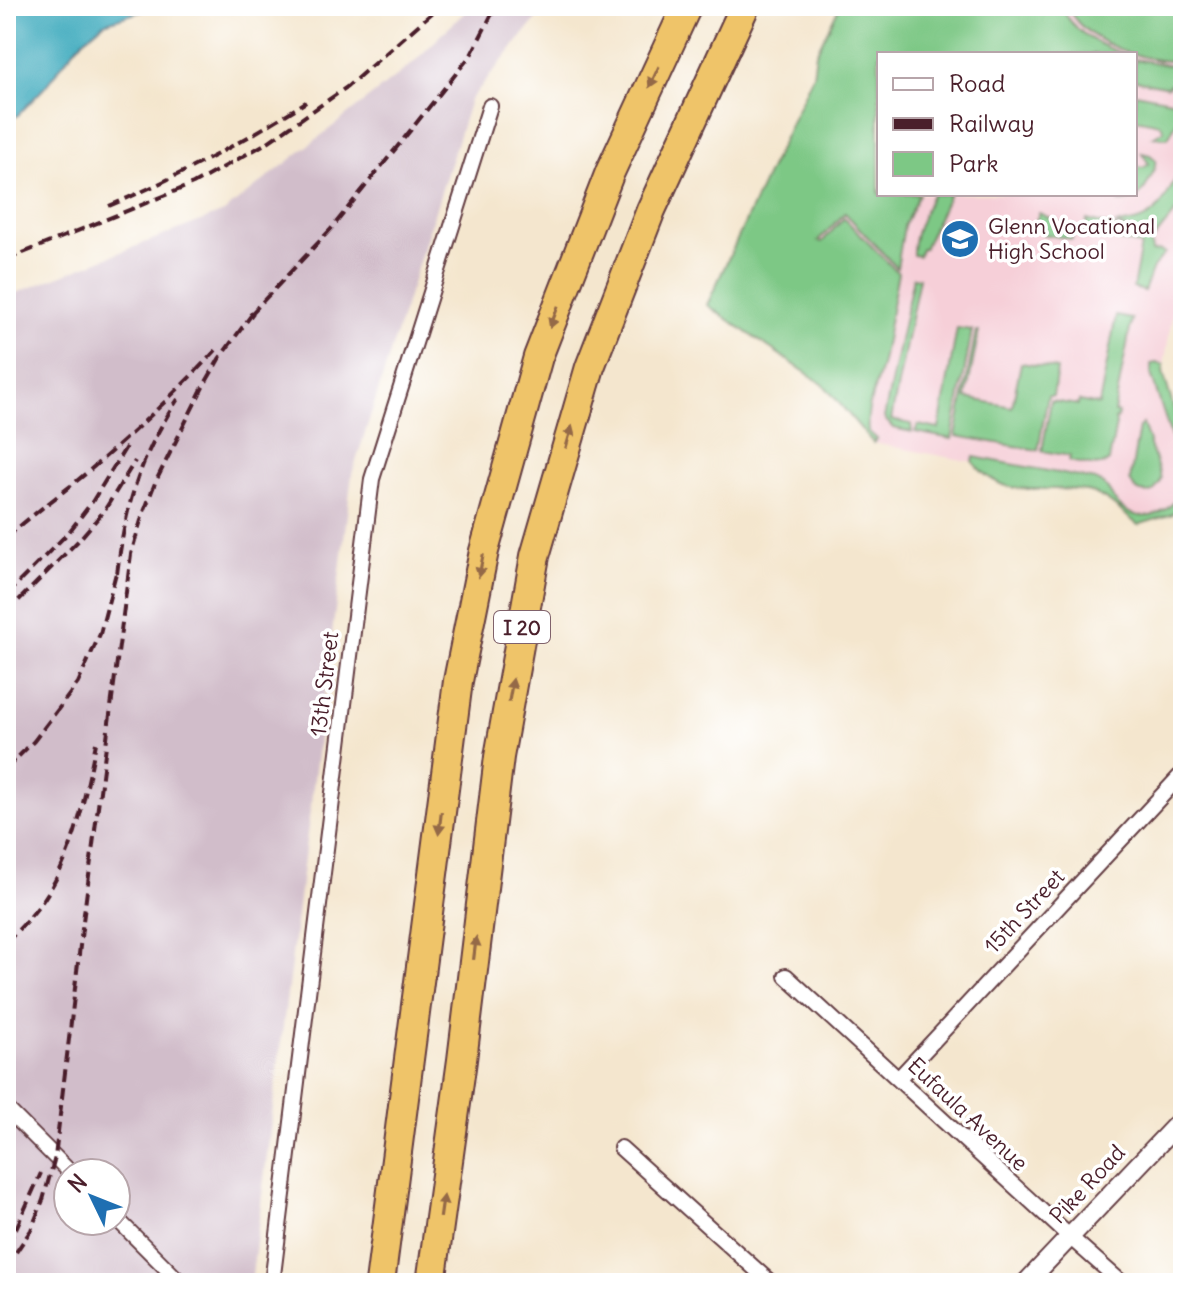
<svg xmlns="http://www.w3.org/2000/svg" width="1189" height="1289" font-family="Delius,sans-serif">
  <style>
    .built { fill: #f6cfd8; fill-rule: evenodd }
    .industrial { fill: #d1bdca; fill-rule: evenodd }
    .green { fill: #7dc885; stroke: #647458; stroke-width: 2 }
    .water { fill: #3fabbe; stroke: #446574; stroke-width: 2 }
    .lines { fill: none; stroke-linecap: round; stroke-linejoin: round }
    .minor-casing { stroke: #643d43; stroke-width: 18 }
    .tertiary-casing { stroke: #643d43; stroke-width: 22 }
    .motorway-casing { stroke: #643d43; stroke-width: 32 }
    .minor { stroke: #fff; stroke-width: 14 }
    .tertiary { stroke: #fff; stroke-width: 18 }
    .motorway { stroke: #efc469; stroke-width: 28 }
    .rail { stroke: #4a1f2b; stroke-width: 4; stroke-dasharray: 12 6; stroke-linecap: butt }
    .oneway { fill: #946947 }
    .labels { text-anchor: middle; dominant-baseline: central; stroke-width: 7; stroke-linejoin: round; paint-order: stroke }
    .shield { fill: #fff; stroke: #80626b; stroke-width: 2 }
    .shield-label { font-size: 20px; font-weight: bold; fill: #4a1f2b }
    .poi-label { font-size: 22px; fill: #4a1f2b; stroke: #fff; text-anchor: start }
    .street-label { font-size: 22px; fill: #4a1f2b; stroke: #fff }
  </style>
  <rect width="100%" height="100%" fill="#fff"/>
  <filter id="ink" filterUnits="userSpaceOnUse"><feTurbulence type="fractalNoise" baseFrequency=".0125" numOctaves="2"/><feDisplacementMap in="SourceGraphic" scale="16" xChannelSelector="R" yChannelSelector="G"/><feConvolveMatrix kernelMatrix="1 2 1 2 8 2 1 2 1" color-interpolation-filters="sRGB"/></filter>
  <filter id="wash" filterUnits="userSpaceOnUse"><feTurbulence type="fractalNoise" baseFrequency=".006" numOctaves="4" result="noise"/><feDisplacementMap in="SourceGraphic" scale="32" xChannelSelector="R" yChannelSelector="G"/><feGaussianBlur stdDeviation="1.8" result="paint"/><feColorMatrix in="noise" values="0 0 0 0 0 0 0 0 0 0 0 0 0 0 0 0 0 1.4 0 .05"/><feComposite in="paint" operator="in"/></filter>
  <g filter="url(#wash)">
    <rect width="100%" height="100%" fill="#f4e6ce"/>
    <path class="built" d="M840 6H1183V285L1176 293 1163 372 1183 440V497L1173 514 1138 525 1104 498 1086 491 1014 489 984 475 973 462 873 443 824 385 707 305 813 75 816 53ZM879 54H1135V194H879Z"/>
    <path class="industrial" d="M471 6H517L538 17 470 100 352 474 251 1283H6V297L224 212 412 64ZM68 1173H116V1221H68Z"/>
    <path class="green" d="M840 6H1062C1070 31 1100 45 1122 54H879V194H919L904 226 897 268 845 213 818 241 822 242 844 218 898 273C892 302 888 332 882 362 877 385 865 407 868 431L877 439 873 443 824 385 707 305 813 75 816 53Z
      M1067 6H1183V61C1147 64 1082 42 1067 6Z
      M1135 59 1172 66H1183V89L1175 88 1169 84 1168 87 1135 80Z
      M1135 93 1171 100 1180 104 1182 112 1168 138 1153 137 1164 130 1160 124 1135 119Z
      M1142 153 1150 155 1155 159C1156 168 1154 171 1150 179 1143 193 1137 202 1120 202L1129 194H1135V166L1143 168 1149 164Z
      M1183 162V203L1153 240 1115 224C1159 225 1167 196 1183 162Z
      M932 194H949L924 249H921L919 256 913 255C912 235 924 213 932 194Z
      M1039 213 1074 229 1072 239 1042 234 1043 227 1035 223Z
      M1087 220 1121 229 1116 234 1085 233Z
      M1124 230 1151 243 1152 252 1160 251 1165 253 1153 268 1144 291 1133 288 1141 245 1115 240 1114 237 1120 235Z
      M913 277 919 278 891 420 911 424 912 432 893 428 884 418Z
      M1116 316 1132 319 1114 412 1118 413 1117 419H1115L1116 424 1109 461C1099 470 1082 463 1069 461L1070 456 1042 451 1051 401 1078 405 1079 401 1099 405Z
      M957 328 972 330 952 439 915 432 918 425 939 429Z
      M976 331H979L966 398 1012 407 1021 363 1057 369 1053 396H1048L1038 450 956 436Z
      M1156 363 1164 365 1163 372 1183 440V474L1151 374V364Z
      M1143 424 1161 478 1160 483 1153 492C1141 495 1134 491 1130 480L1139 427Z
      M974 457 1095 480C1097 481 1104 485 1106 487 1112 494 1114 502 1122 508 1146 527 1176 511 1183 484V497L1173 514 1138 525C1122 513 1105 494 1085 491 1041 483 1006 503 973 462Z"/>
    <path class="water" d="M6 6H221L192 11 148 9 104 23 78 45 44 88 18 115 6 122Z"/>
  </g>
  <g filter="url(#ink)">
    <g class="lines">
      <g class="minor-casing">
        <path id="minor" d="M786 976 1070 1237 1122 1283
          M898 1079 1183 773
          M6 1108 71 1173
          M621 1148 771 1283
          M116 1218 181 1283
          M272 1283 372 479 490 106"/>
      </g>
      <g class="tertiary-casing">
        <path id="tertiary" d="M1026 1283 1183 1118"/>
      </g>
      <g class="motorway-casing">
        <path id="motorway" d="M380 1283 458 681 484 551 538 357 610 172 687 6
          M431 1283 462 1060 499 757 535 556 590 367 651 210 745 6"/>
      </g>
      <use href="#minor" class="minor"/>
      <use href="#tertiary" class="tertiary"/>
      <use href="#motorway" class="motorway"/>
      <path class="rail" d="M109 206C178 177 243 142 306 102
        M6 260 193 184 265 144 347 87 440 6
        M250 315 331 229 471 55 496 6
        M6 538C36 511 69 489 98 463 141 426 181 387 220 346
        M117 574C125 507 140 456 178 399
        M6 595 69 532 92 502 126 447
        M6 613 78 541 104 511 135 461
        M6 769 34 741 78 683 100 634 117 569
        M6 943C17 931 29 919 39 906 74 859 84 800 96 743
        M6 1244 14 1233 41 1173
        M6 1267 31 1230 43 1200 55 1157 82 929 131 554 142 517 155 483 202 389 219 359 258 306"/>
    </g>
    <defs><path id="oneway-solid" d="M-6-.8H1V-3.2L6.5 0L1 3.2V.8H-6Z" transform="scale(2)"/></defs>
    <g class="oneway">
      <use href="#oneway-solid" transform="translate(654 77) rotate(115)"/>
      <use href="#oneway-solid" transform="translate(554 317) rotate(111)"/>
      <use href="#oneway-solid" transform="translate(569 437) rotate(-74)"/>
      <use href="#oneway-solid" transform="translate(481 566) rotate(101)"/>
      <use href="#oneway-solid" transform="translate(511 690) rotate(-80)"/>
      <use href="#oneway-solid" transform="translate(440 823) rotate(97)"/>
      <use href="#oneway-solid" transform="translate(475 948) rotate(-83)"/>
      <use href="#oneway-solid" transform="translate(442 1206) rotate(-82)"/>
    </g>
  </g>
  <defs>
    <g id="school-disc" transform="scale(2)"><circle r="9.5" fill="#1f6fb2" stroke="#fff"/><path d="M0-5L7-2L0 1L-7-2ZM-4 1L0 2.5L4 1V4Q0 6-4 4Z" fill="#fff"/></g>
  </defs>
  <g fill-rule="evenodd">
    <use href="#school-disc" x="960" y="239"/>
  </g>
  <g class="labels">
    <rect class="shield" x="494" y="611" width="56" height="32" rx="6"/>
    <g class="shield-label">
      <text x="522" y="627">I 20</text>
    </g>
    <g class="poi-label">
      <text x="988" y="226">Glenn Vocational<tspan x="988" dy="25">High School</tspan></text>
    </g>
    <g class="street-label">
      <text transform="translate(324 684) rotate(-83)">13th Street</text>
      <text transform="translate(1024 911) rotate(-47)">15th Street</text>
      <text transform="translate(968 1114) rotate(43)">Eufaula Avenue</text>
      <text transform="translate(1087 1184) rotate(-47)">Pike Road</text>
    </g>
  </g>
  <rect width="1189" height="1289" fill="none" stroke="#fff" stroke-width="32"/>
  <rect x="877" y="52" width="260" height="144" fill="#ffffff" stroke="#b7a5aa" stroke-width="2"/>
  <rect x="893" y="78" width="40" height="12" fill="#ffffff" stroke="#b7a5aa" stroke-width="2"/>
  <text x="949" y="92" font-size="24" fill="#4a1f2b">Road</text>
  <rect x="893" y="118" width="40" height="12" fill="#4a1f2b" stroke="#b7a5aa" stroke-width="2"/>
  <text x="949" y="132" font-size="24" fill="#4a1f2b">Railway</text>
  <rect x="893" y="152" width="40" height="24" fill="#7dc885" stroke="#b7a5aa" stroke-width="2"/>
  <text x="949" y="172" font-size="24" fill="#4a1f2b">Park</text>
  <g transform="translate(92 1197) rotate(313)"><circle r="38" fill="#ffffff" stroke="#b7a5aa" stroke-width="2"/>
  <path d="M0-6L14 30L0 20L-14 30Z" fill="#1f6fb2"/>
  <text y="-12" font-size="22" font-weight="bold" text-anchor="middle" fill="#4a1f2b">N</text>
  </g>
</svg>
